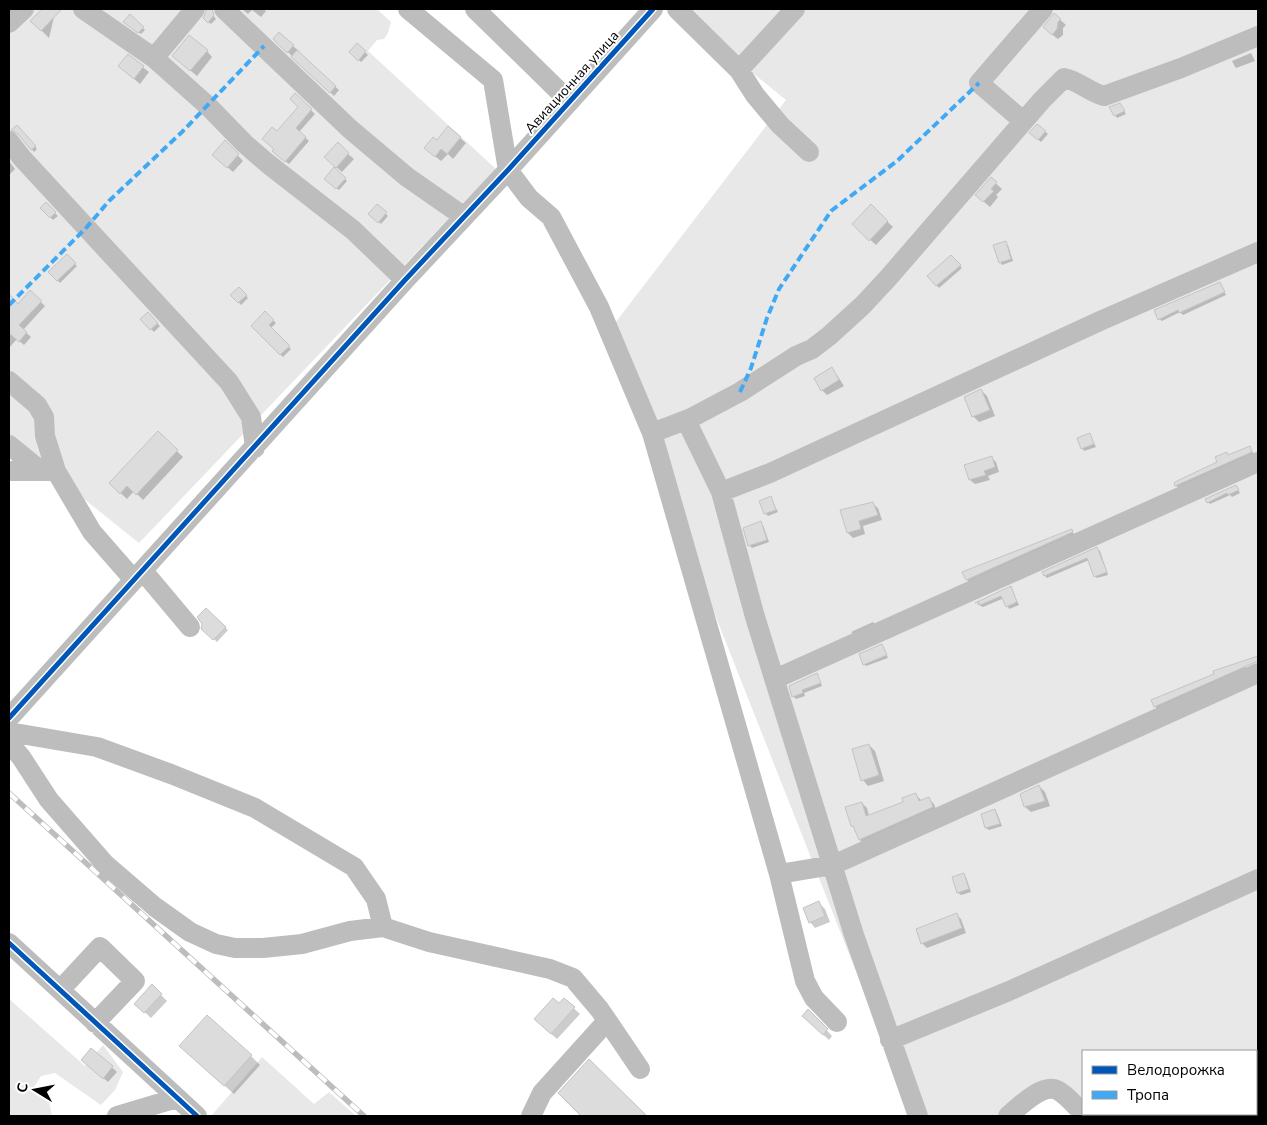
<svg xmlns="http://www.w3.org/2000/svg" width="1267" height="1125" font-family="'Nunito Sans',sans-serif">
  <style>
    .green { fill: #e8e8e8; fill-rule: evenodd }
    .shadow { fill: #0003 }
    .building { fill: #dcdcdc; stroke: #c4c4c4 }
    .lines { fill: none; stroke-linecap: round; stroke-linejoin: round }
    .minor { stroke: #bdbdbd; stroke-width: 20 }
    .rail-casing { stroke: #bdbdbd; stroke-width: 5.5 }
    .rail { stroke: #fff; stroke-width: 4; stroke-dasharray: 11; stroke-linecap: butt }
    .quiet { stroke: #3fa9f5; stroke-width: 4; stroke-dasharray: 8 4; stroke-linecap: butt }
    .cycleway-casing { stroke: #fff; stroke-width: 8 }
    .cycleway { stroke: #0057b8; stroke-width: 5 }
    .labels { text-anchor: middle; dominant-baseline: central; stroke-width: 4; stroke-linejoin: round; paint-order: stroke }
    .street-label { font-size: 14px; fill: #000; stroke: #fff }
  </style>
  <rect width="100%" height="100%" fill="#fff"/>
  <path class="green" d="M9 9H377L391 22 388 33 384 39 377 40 368 51 496 169 139 543 9 439Z
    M674 9H1258V1116H1074L1046 1092 1009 1116H913L667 493 612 327 786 100ZM1083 1051H1256V1114H1083Z
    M9 999 85 1066 103 1045 123 1072 115 1090 101 1105 55 1073 41 1076 34 1087 49 1102 52 1116H9Z
    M262 1057 314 1104 329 1092 356 1116H211Z"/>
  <path class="shadow" d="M43 9H56L49 38 32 21Z
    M208 9 216 19 211 24 204 18Z
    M242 9H263L266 11 261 17 252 10 248 14Z
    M1054 14 1066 25 1063 28V35L1058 39 1050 33Z
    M130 16 145 30 141 34 127 24Z
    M274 39 293 46 299 51 298 53 339 90 334 96Z
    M357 45 368 55 361 62 350 52Z
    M207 51 212 57 197 76 179 61Z
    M1251 53 1255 61 1236 68 1234 65 1232 61Z
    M128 56 149 72 140 84 126 72Z
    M295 95 315 114 299 132 309 141 289 164 277 155V133L300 107Z
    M1120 104 1126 114 1117 118 1115 115Z
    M1037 125 1048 134 1041 142 1031 133Z
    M17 126 37 149 34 152 21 135Z
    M460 138 466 143 453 159 448 154 441 161 431 153 437 142Z
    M225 142 243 161 233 172 219 160Z
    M348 154 354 159 342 172 332 163Z
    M9 161 15 169 9 175Z
    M334 169 347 181 339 190 326 179Z
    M991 179 1002 189 996 195 998 197 990 207 983 201Z
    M46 204 58 216 53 220 42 208Z
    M377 206 388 216 381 224 370 214Z
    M871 206 893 227 876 245 853 224Z
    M1005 242 1008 245 1013 261 1002 265 1000 262Z
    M67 256 77 266 60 283 50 272Z
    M951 257 962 268 939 288 929 276Z
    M1220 283 1226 295 1183 315 1180 312 1162 321 1159 319Z
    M239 288 248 298 241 305 232 295Z
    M30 292 45 306 23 330 31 337 24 345 17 339 9 348V321L12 317 9 314V296L18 305Z
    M265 313 276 323 270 329 291 349 283 357 252 326Z
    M148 314 160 326 154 332 142 319Z
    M831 369 837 375 844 386 827 395 822 390Z
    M981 390 987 396 995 416 979 422 973 416Z
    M158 433 183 457 143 500 134 491 127 499 110 483Z
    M1090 435 1096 447 1084 451 1078 439Z
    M1250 448 1254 454 1179 488 1176 486 1229 456Z
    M991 457 996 462 999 472 988 476 990 480 975 484 970 480Z
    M1236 486 1240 493 1232 497 1230 495 1210 504 1208 502Z
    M771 498 778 512 768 516 765 513Z
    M873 504 878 508 882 520 863 526 865 534 853 538 848 533 842 511Z
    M761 523 763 525 769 542 752 548 749 545Z
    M1071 530 1075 535 969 582 967 580Z
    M1097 549 1100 551 1108 575 1097 578 1095 576 1089 560 1047 578 1045 576Z
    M1011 588 1019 605 1009 609 1004 598 983 607 977 604Z
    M206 609 228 630 217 642 203 628Z
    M873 622 875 624 854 634 851 632Z
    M882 645 888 658 866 666 864 664Z
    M1245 666 1246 669 1157 709 1155 706Z
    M817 675 822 686 804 693 805 696 796 699 793 696Z
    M869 745 875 751 884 781 868 786 863 780Z
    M1039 786 1045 792 1050 806 1031 812 1025 807Z
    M916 795 922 801 928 798 934 804 937 812 865 845 860 840 855 829 852 826 862 803 867 808 869 816 905 803Z
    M995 811 997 813 1002 826 989 830 986 828Z
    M964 875 966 877 971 892 961 895 958 893Z
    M819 903 825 909 830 922 815 928 810 922Z
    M956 914 961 919 966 933 927 948 922 943Z
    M152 986 167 1001 151 1018 136 1004Z
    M564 999 580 1014 557 1039 541 1025Z
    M808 1011 832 1036 829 1040 804 1016Z
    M92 1049 117 1072 108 1082 87 1064Z
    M190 1055 251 1056 260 1065 234 1094Z
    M589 1061 645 1116H583L571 1105Z"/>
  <path class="building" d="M42 9H62L41 31 30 21Z
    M207 9H212L214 15 208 23 203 18Z
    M1054 13 1061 19 1058 22 1057 29 1052 35 1043 27Z
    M130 14 144 27 138 33 123 22Z
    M279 32 294 45 287 53 273 39Z
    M189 35 208 50 190 71 172 56Z
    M357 43 366 51 358 61 349 52Z
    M297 50 336 86 330 93 291 57Z
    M128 54 144 66 134 79 118 66Z
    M295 93 312 109 296 128 306 137 285 162 272 151 274 149 262 139 272 127 277 131 298 107 290 99Z
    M1120 103 1125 111 1114 116 1109 107Z
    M1037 124 1046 131 1038 140 1029 133Z
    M17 125 36 146 31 150 18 134 11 130Z
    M448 126 461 137 447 154 441 149 435 157 424 148 433 137 437 140Z
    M225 140 239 154 227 168 212 155Z
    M338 142 349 153 336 168 324 157Z
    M334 167 346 178 336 189 324 179Z
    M991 177 997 182 991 189 994 191 983 202 975 195Z
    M46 202 56 212 50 218 40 208Z
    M377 204 387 212 378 223 368 214Z
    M871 204 888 221 869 241 852 224Z
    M1006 241 1011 259 999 263 993 245Z
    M67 254 76 263 57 281 48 272Z
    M951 255 961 265 936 286 927 276Z
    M1220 282 1225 292 1179 313 1178 310 1158 320 1154 310Z
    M239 287 247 295 238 303 230 295Z
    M30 290 42 301 19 325 27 332 19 342 10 334 9 336V294L18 304Z
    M265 311 274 320 269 325 290 346 280 355 251 326Z
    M148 312 158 323 150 330 140 319Z
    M832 367 839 380 821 391 814 378Z
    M981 389 990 410 972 417 964 397Z
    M158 431 178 450 136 495 127 486 120 494 109 483Z
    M1090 433 1094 444 1081 449 1077 438Z
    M1250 446 1252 452 1175 486 1174 483 1177 481 1217 462 1215 457 1227 452 1228 455Z
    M992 456 995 467 984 471 986 475 969 480 964 465Z
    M1236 485 1239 490 1228 495 1227 493 1207 503 1205 499Z
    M771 496 776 510 764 514 759 501Z
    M873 502 878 515 859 521 861 529 847 533 840 510Z
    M761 521 767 540 748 546 743 528Z
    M1072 529 1073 532 966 580 962 572Z
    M1097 547 1107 572 1094 577 1087 558 1044 576 1042 572Z
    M1011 586 1017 602 1006 607 1001 596 980 605 978 602 975 603Z
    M206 608 226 627 213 640 201 629 202 624 197 617Z
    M882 644 887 655 863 665 859 654Z
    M1258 656V661L1154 707 1151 700 1214 674 1213 671Z
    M817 673 821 683 802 690 803 693 792 697 789 686Z
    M869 744 879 775 861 781 852 749Z
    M1039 785 1045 801 1024 807 1020 794Z
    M916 793 919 801 929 797 933 807 859 840 853 826H851L845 807 862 802 866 816 903 802 902 798Z
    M995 809 1000 824 985 828 981 814Z
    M964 873 969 889 957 893 952 877Z
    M819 901 825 916 809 923 803 908Z
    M957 913 962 928 921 944 916 929Z
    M152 984 162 994 144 1013 134 1004Z
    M553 998 559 1003 564 998 575 1007 551 1034 534 1019Z
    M808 1009 828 1029 823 1035 802 1016Z
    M207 1015 252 1055 224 1086 179 1046Z
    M91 1048 113 1066 103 1079 81 1060Z
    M589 1059 647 1116H581L558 1093Z"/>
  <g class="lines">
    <path class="minor" d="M83 9 154 58 208 106 245 144 267 163 353 230 405 280
      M224 9 350 129 407 177 463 216
      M408 9 493 80 508 170 529 198 551 217 599 307 652 433 779 874 805 981 814 998 837 1022
      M475 9 569 101
      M677 9 739 70 755 95 780 125 809 152
      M9 23 24 9
      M154 58 195 9
      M739 70 795 9
      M1023 121 979 83 1043 9
      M9 141 22 158 229 382 251 417 255 448
      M9 381 37 405 44 417 45 436 56 471 92 532 134 580
      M686 420 721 492 755 617 854 935 918 1116
      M652 433 691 418 740 392 796 356 812 349 829 336 863 305 889 277 1042 100 1064 78C1079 81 1089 92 1104 96L1181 68 1258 36
      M9 445 41 471
      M9 471H56
      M721 492 770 473 1100 321 1258 252
      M143 571 190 627
      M775 679 1258 462
      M9 718 405 280 508 170 653 9
      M9 732 97 747 171 774 255 808 354 867 376 899 383 927 429 942 550 969 573 978 600 1010 640 1069
      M9 743 21 757 49 800 105 864 155 907 190 932 216 944 235 948H263L302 944 350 931 383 927
      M779 874 833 865 1258 673
      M9 943 197 1116
      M60 990 100 947 135 981 95 1023
      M890 1040 1009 991 1258 879
      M1256 1097 1258 1095
      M117 1116 177 1098
      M531 1116 542 1093 607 1021
      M1008 1116C1019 1107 1042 1083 1057 1090 1066 1094 1075 1106 1083 1113
      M1217 1116 1221 1114"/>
    <g class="rail-casing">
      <path id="rail" d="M9 793 364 1116"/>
    </g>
    <use href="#rail" class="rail"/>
    <path class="quiet" d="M9 305 86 228 109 201 182 132 264 46
      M740 392 751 368 767 318 779 289 831 211 897 161 979 83"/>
    <g class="cycleway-casing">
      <path id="cycleway" d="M9 718 405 280 508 170 653 9
        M9 943 197 1116"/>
    </g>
    <use href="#cycleway" class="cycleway"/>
  </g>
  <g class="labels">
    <g class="street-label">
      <text transform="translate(572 82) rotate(-48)">Авиационная улица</text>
    </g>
  </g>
  <rect width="1267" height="1125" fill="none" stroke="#000000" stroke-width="20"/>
  <rect x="1082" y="1050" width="175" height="65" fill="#ffffff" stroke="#999999"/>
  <rect x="1092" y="1066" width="25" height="8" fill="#0057b8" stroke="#999999"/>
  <text x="1127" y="1075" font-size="15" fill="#000000">Велодорожка</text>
  <rect x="1092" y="1091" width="25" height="8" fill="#3fa9f5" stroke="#999999"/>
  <text x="1127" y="1100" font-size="15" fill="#000000">Тропа</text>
  <g transform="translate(35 1090) rotate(280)" stroke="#ffffff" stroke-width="4" paint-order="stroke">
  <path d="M0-4L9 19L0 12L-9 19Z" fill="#000000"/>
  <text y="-8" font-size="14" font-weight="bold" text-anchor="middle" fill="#000000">С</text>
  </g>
</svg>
